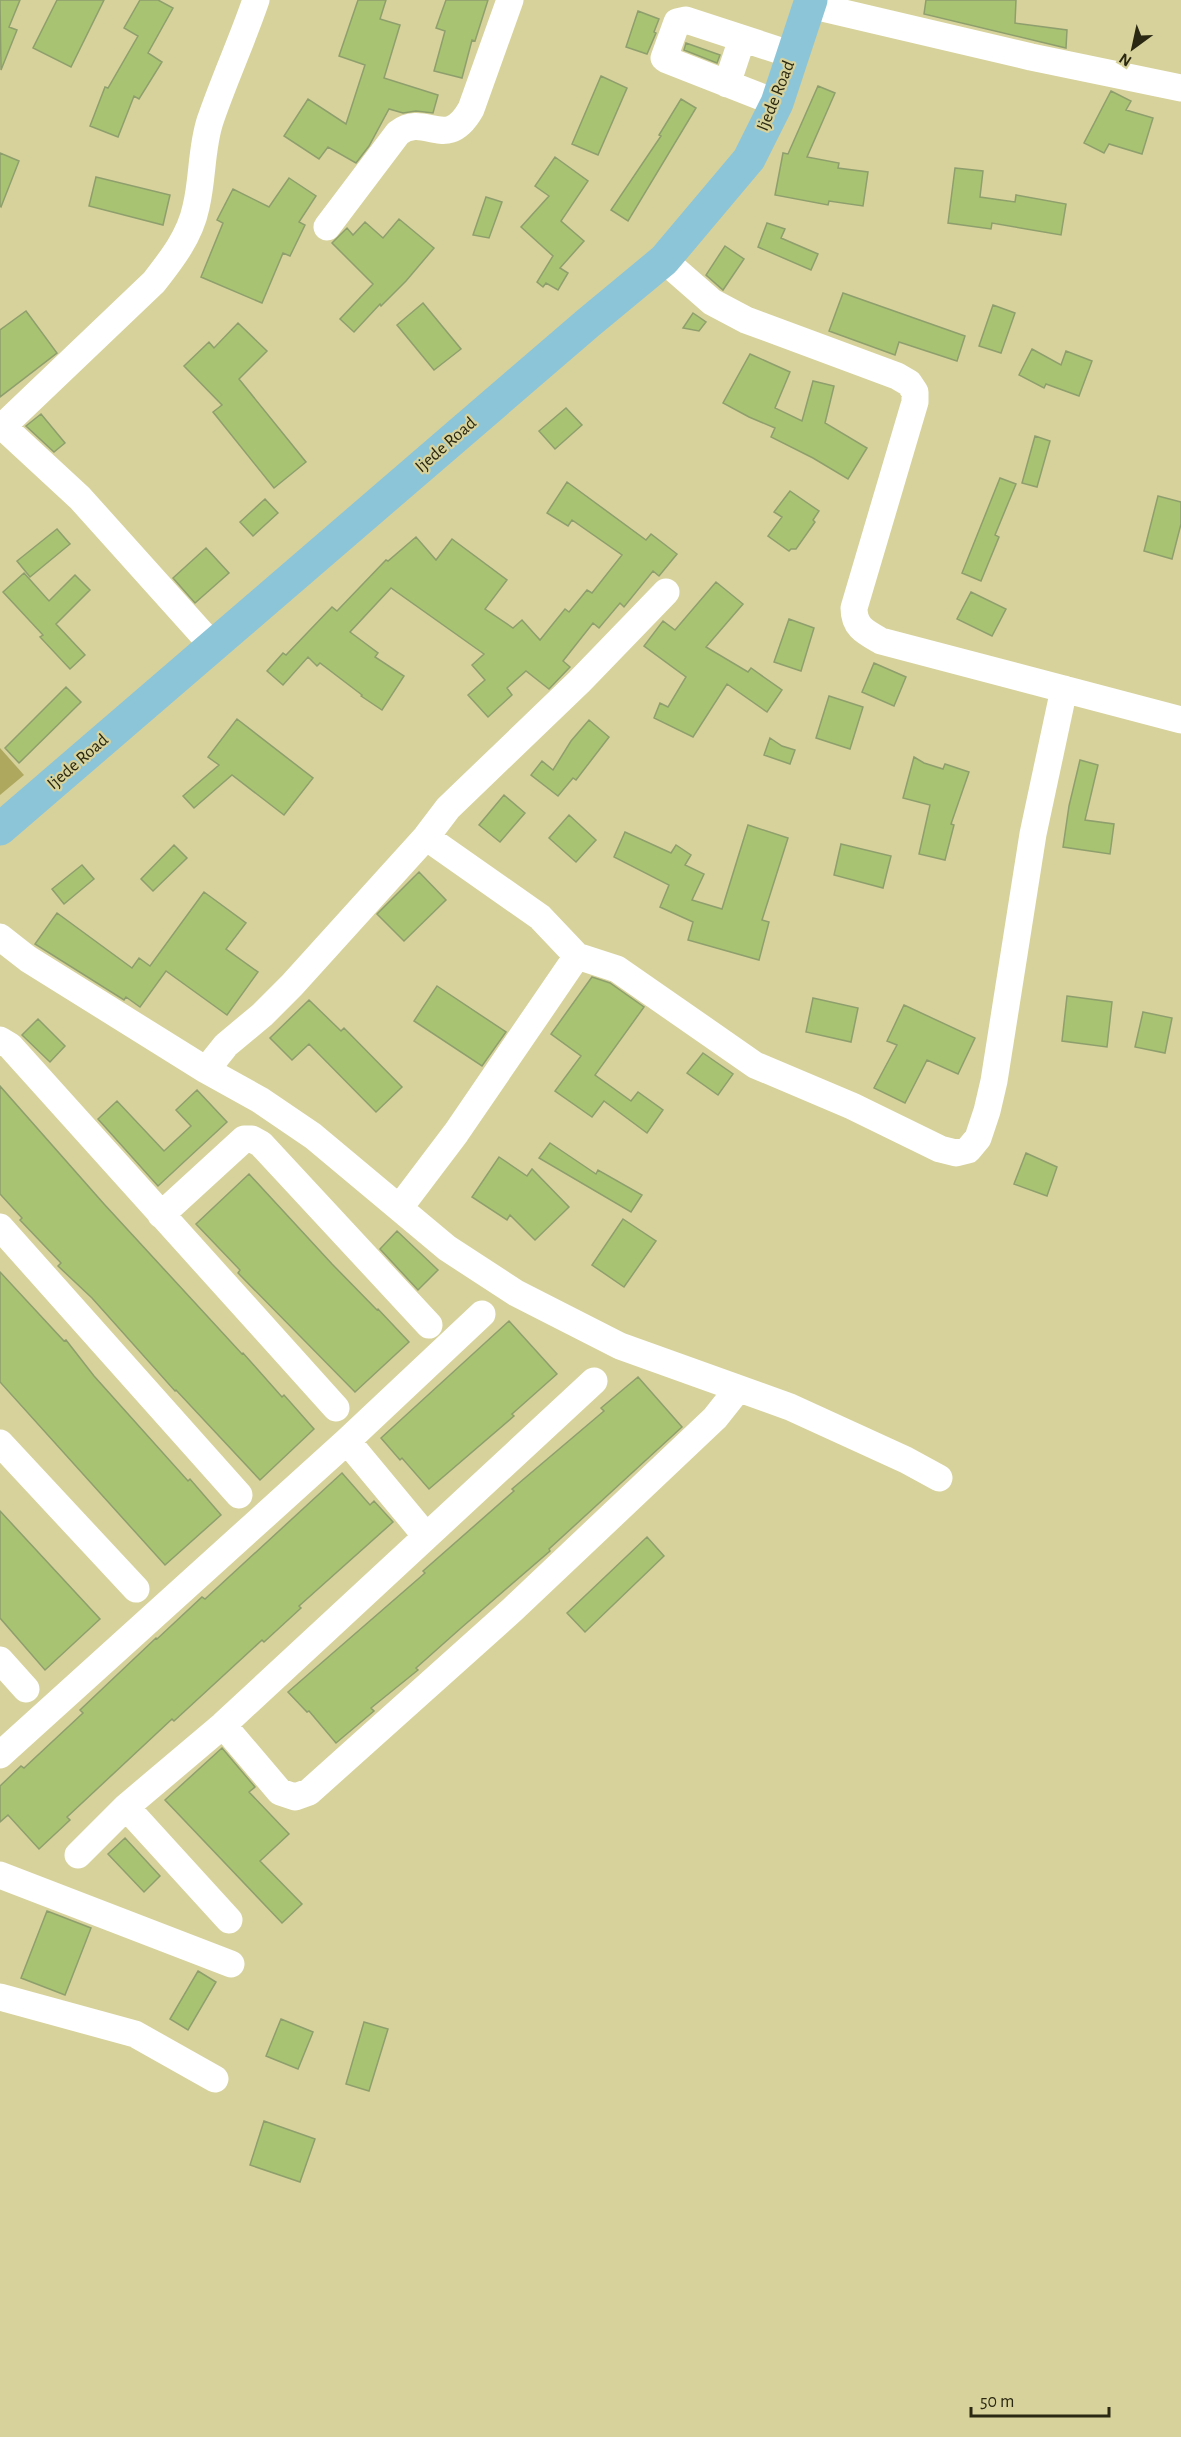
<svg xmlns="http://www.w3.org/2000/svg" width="1181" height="2437" font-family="'Alegreya Sans',sans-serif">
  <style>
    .green { fill: #aea75e }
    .building { fill: #a8c371; stroke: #8e9f6d; stroke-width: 1.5 }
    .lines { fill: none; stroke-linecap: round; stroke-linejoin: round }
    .minor { stroke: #fff; stroke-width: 27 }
    .major { stroke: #8dc5d8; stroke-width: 33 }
    .labels { text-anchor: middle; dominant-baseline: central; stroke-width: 4.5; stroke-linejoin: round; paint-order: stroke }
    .street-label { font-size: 18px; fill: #2a2812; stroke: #d7d29b }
  </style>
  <rect width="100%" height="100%" fill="#d7d29b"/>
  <path class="green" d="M0 748 24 775 0 795Z"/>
  <path class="building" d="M0 0H20L9 27 17 30 1 70Z
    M57 0H104L71 67 33 48Z
    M140 0H158L173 8 148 53 162 62 139 99 134 96 118 137 90 126 105 87 108 88 138 36 124 28Z
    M358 0H386L380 19 400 25 384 78 438 95 433 113 416 111 403 113 389 109 369 146 356 163 328 147 319 159 284 136 308 99 346 124 365 65 339 56Z
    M446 0H488L475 41 472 40 462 78 434 71 445 31 436 28Z
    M926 0H1016L1015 23 1067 30 1066 48 924 14Z
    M638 11 659 19 654 32 656 33 647 54 626 47Z
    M686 43 720 55 717 63 684 50Z
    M601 76 627 88 598 155 572 144Z
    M818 86 835 93 807 157 839 163 838 168 868 172 863 206 829 201 828 205 775 195 783 153 788 154Z
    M1111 91 1131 101 1126 110 1153 118 1142 154 1109 144 1104 153 1084 143Z
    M681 99 696 108 628 221 611 210 661 136 659 135Z
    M0 153 19 161 1 207 0 206Z
    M555 157 588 181 561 221 584 241 560 268 568 273 558 290 546 283 543 287 537 282 553 256 521 227 549 196 535 186Z
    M955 168 983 171 980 197 1015 202 1016 195 1066 204 1061 235 992 223 991 229 948 223Z
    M96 177 170 195 163 225 89 206Z
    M289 178 316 196 299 222 305 225 290 256 283 253 262 303 201 277 223 223 217 220 233 189 269 207Z
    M486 197 502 202 489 238 473 235Z
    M399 219 434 248 406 281 381 306 380 304 354 332 340 319 373 284 332 243 347 228 353 235 365 222 383 238Z
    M767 223 785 229 781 238 818 254 811 270 758 247Z
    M725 246 744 259 723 290 706 275Z
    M843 293 965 336 957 361 899 342 895 355 829 331Z
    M423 303 461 349 434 370 397 325Z
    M993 305 1015 313 1001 353 979 346Z
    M26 311 57 353 0 397V330Z
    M693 313 706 322 699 331 683 328Z
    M238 323 267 351 239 379 306 462 274 488 213 412 222 405 184 366 209 342 214 348Z
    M1032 349 1061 365 1066 351 1092 361 1079 396 1046 384 1044 388 1019 375Z
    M750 354 790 372 775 408 802 421 813 381 834 386 825 423 867 448 848 479 813 458 771 437 775 428 749 417 723 403Z
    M566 408 582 425 555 449 539 431Z
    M41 414 65 443 54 452 26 426Z
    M1035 436 1050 441 1037 487 1022 483Z
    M1000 478 1016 484 995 535 999 537 981 581 962 573Z
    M567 482 646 540 651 534 677 554 659 576 653 571 624 607 620 603 599 628 593 623 563 661 570 667 549 689 526 671 507 688 512 695 488 717 468 695 485 680 472 665 484 654 391 588 350 632 378 653 375 657 404 676 382 710 361 696 362 695 320 663 317 666 308 657 283 685 267 671 283 653 286 655 332 607 337 611 386 560 388 561 416 537 436 560 452 539 507 580 485 609 513 628 522 620 540 640 565 609 569 612 587 590 592 593 622 555 572 520 568 526 547 513Z
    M790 491 819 511 813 520 815 522 796 549H791L789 551 768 536 782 517 774 512Z
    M1158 496 1181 502V524L1172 559 1144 551Z
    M265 499 278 513 253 536 240 522Z
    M57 529 70 544 30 577 17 561Z
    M206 548 229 573 195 603 173 578Z
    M24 573 49 601 75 575 90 590 56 624 85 655 70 669 40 637 43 635 3 592Z
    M716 582 743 604 706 647 748 672 751 668 782 690 767 712 727 684 693 737 654 718 660 703 668 707 686 677 644 646 663 621 675 630Z
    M971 592 1006 609 992 636 957 619Z
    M789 619 814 628 801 671 774 662Z
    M874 663 906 677 894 706 862 692Z
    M66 687 81 702 19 763 5 748Z
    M829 696 863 707 850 749 816 738Z
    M237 719 313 778 284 815 232 775 194 808 183 796 219 765 208 757Z
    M589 720 609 737 576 780 573 778 558 796 531 775 542 761 553 770 571 741Z
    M770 738 782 746 795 750 790 764 764 755Z
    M914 757 924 763 943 769 945 764 969 772 951 824 954 825 945 860 919 854 930 805 903 798Z
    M1080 760 1098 765 1085 820 1114 824 1110 854 1063 847 1069 806Z
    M504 795 525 813 500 842 479 825Z
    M569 815 596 840 576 862 549 838Z
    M748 825 788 838 762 920 769 922 759 960 688 940 693 922 660 907 669 885 614 857 625 832 671 853 676 845 691 855 685 865 704 874 692 900 722 909Z
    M841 844 891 856 883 888 834 875Z
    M174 845 187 858 153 891 141 879Z
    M82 865 94 879 64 904 52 889Z
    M419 872 446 900 404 941 377 914Z
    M204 892 246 923 226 949 258 972 227 1015 166 971 140 1007 126 997 124 1000 35 944 57 913 132 968 139 958 150 966Z
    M592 977 610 983 644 1007 595 1075 631 1101 638 1092 663 1110 647 1133 604 1101 592 1117 555 1091 581 1056 551 1034Z
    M437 986 506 1032 482 1066 414 1021Z
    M1067 996 1112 1002 1107 1047 1062 1041Z
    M813 998 858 1008 851 1042 806 1032Z
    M309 1000 341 1031 344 1028 402 1087 376 1112 309 1044 292 1060 270 1038Z
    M904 1005 975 1038 958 1074 927 1060 905 1103 874 1088 897 1045 887 1041Z
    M1143 1012 1172 1018 1165 1053 1135 1047Z
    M38 1019 65 1046 50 1062 22 1035Z
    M703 1053 733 1074 718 1095 687 1073Z
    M0 1086 104 1204 242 1354 243 1353 282 1397 284 1395 314 1429 260 1480 176 1390 175 1391 92 1298 58 1266 61 1263 20 1220 22 1218 0 1194Z
    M197 1090 227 1122 158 1186 98 1119 117 1101 164 1151 191 1126 176 1110Z
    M550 1143 596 1174 598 1170 642 1195 631 1212 539 1158Z
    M1026 1153 1057 1167 1047 1196 1014 1184Z
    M499 1157 527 1176 532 1169 569 1207 535 1240 510 1215 507 1220 472 1197Z
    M249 1174 332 1264 377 1310 378 1309 409 1342 355 1392 238 1273 240 1270 196 1224Z
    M623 1219 656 1241 624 1287 592 1265Z
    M397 1231 438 1270 418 1290 380 1249Z
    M0 1272 64 1341 66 1340 94 1376 188 1481 190 1479 221 1515 165 1565 0 1382Z
    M509 1321 557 1374 512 1414 514 1416 429 1489 402 1458 400 1460 381 1438Z
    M638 1377 682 1427 549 1549 550 1551 461 1628 416 1668 418 1670 371 1708 374 1711 336 1743 309 1711 307 1712 288 1692 425 1573 423 1571 514 1491 512 1489 604 1411 601 1408Z
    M342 1473 370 1505 374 1501 393 1522 299 1606 301 1608 264 1642 262 1640 174 1721 172 1719 67 1817 70 1820 39 1849 8 1815 0 1822V1786L21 1766 24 1768 83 1713 80 1710 156 1638 157 1639 202 1597 205 1599Z
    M0 1511 100 1619 45 1670 0 1618Z
    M647 1537 664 1556 585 1632 567 1613Z
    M222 1748 255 1787 249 1792 289 1834 260 1861 302 1904 282 1923 165 1800Z
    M125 1838 160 1876 144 1892 108 1854Z
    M47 1911 91 1928 65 1995 21 1978Z
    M198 1971 216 1982 188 2030 170 2019Z
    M281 2019 313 2032 298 2069 266 2056Z
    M364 2022 388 2029 369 2091 346 2084Z
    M264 2121 315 2139 300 2182 250 2165Z"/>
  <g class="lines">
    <path class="minor" d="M810 5 1031 57 1181 88
      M727 84 742 39
      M777 103 667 60 664 58 677 22 686 20 793 55
      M327 227 398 133C426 112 446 153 471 109L510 0
      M664 260 712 302 746 320 897 376 909 383 915 392V402L854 608C854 627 865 632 881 641L1181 720
      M0 424 80 498 212 645
      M2 427 154 282C172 259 190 236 196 207 203 178 201 149 210 121 224 80 242 41 256 0
      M426 837 540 917 577 956 617 969 755 1065 852 1106 940 1149 956 1153 968 1150 978 1138 987 1111 994 1081 1033 834 1064 689
      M0 937 28 959 206 1070 260 1100 313 1136 447 1248 516 1293 620 1346 790 1407 906 1460 939 1478
      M0 1040 10 1046 336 1408
      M206 1070 226 1045 262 1015 292 985 426 837 448 808 579 682 666 592
      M400 1207 456 1133 577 956
      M161 1215 244 1139H252L261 1144 429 1325
      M0 1227 239 1495
      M347 1441 426 1536
      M0 1443 136 1589
      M0 1660 26 1689
      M223 1725 280 1792 295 1797 309 1792 512 1610 715 1418 738 1389
      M0 1755 347 1441 482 1314
      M126 1807 229 1920
      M78 1855 126 1807 223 1725 594 1381
      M0 1875 231 1964
      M0 1997 135 2034 215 2079"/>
    <path class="major" d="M0 829 588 323 664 260 749 159 777 103 811 0"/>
  </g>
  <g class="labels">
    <g class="street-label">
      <text transform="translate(776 96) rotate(-68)">Ijede Road</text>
      <text transform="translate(446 445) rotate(-41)">Ijede Road</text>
      <text transform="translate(78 762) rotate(-41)">Ijede Road</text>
    </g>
  </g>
  <g transform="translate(1133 48) rotate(213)" stroke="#d7d29b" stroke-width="4.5" paint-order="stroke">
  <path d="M0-4.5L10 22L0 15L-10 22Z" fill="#2a2812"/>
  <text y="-9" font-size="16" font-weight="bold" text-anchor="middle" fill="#2a2812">N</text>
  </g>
  <path d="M971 2407v9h138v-9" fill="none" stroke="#2a2812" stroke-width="3"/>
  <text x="980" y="2407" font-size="18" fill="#2a2812" stroke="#d7d29b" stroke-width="4.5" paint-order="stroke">50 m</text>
</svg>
